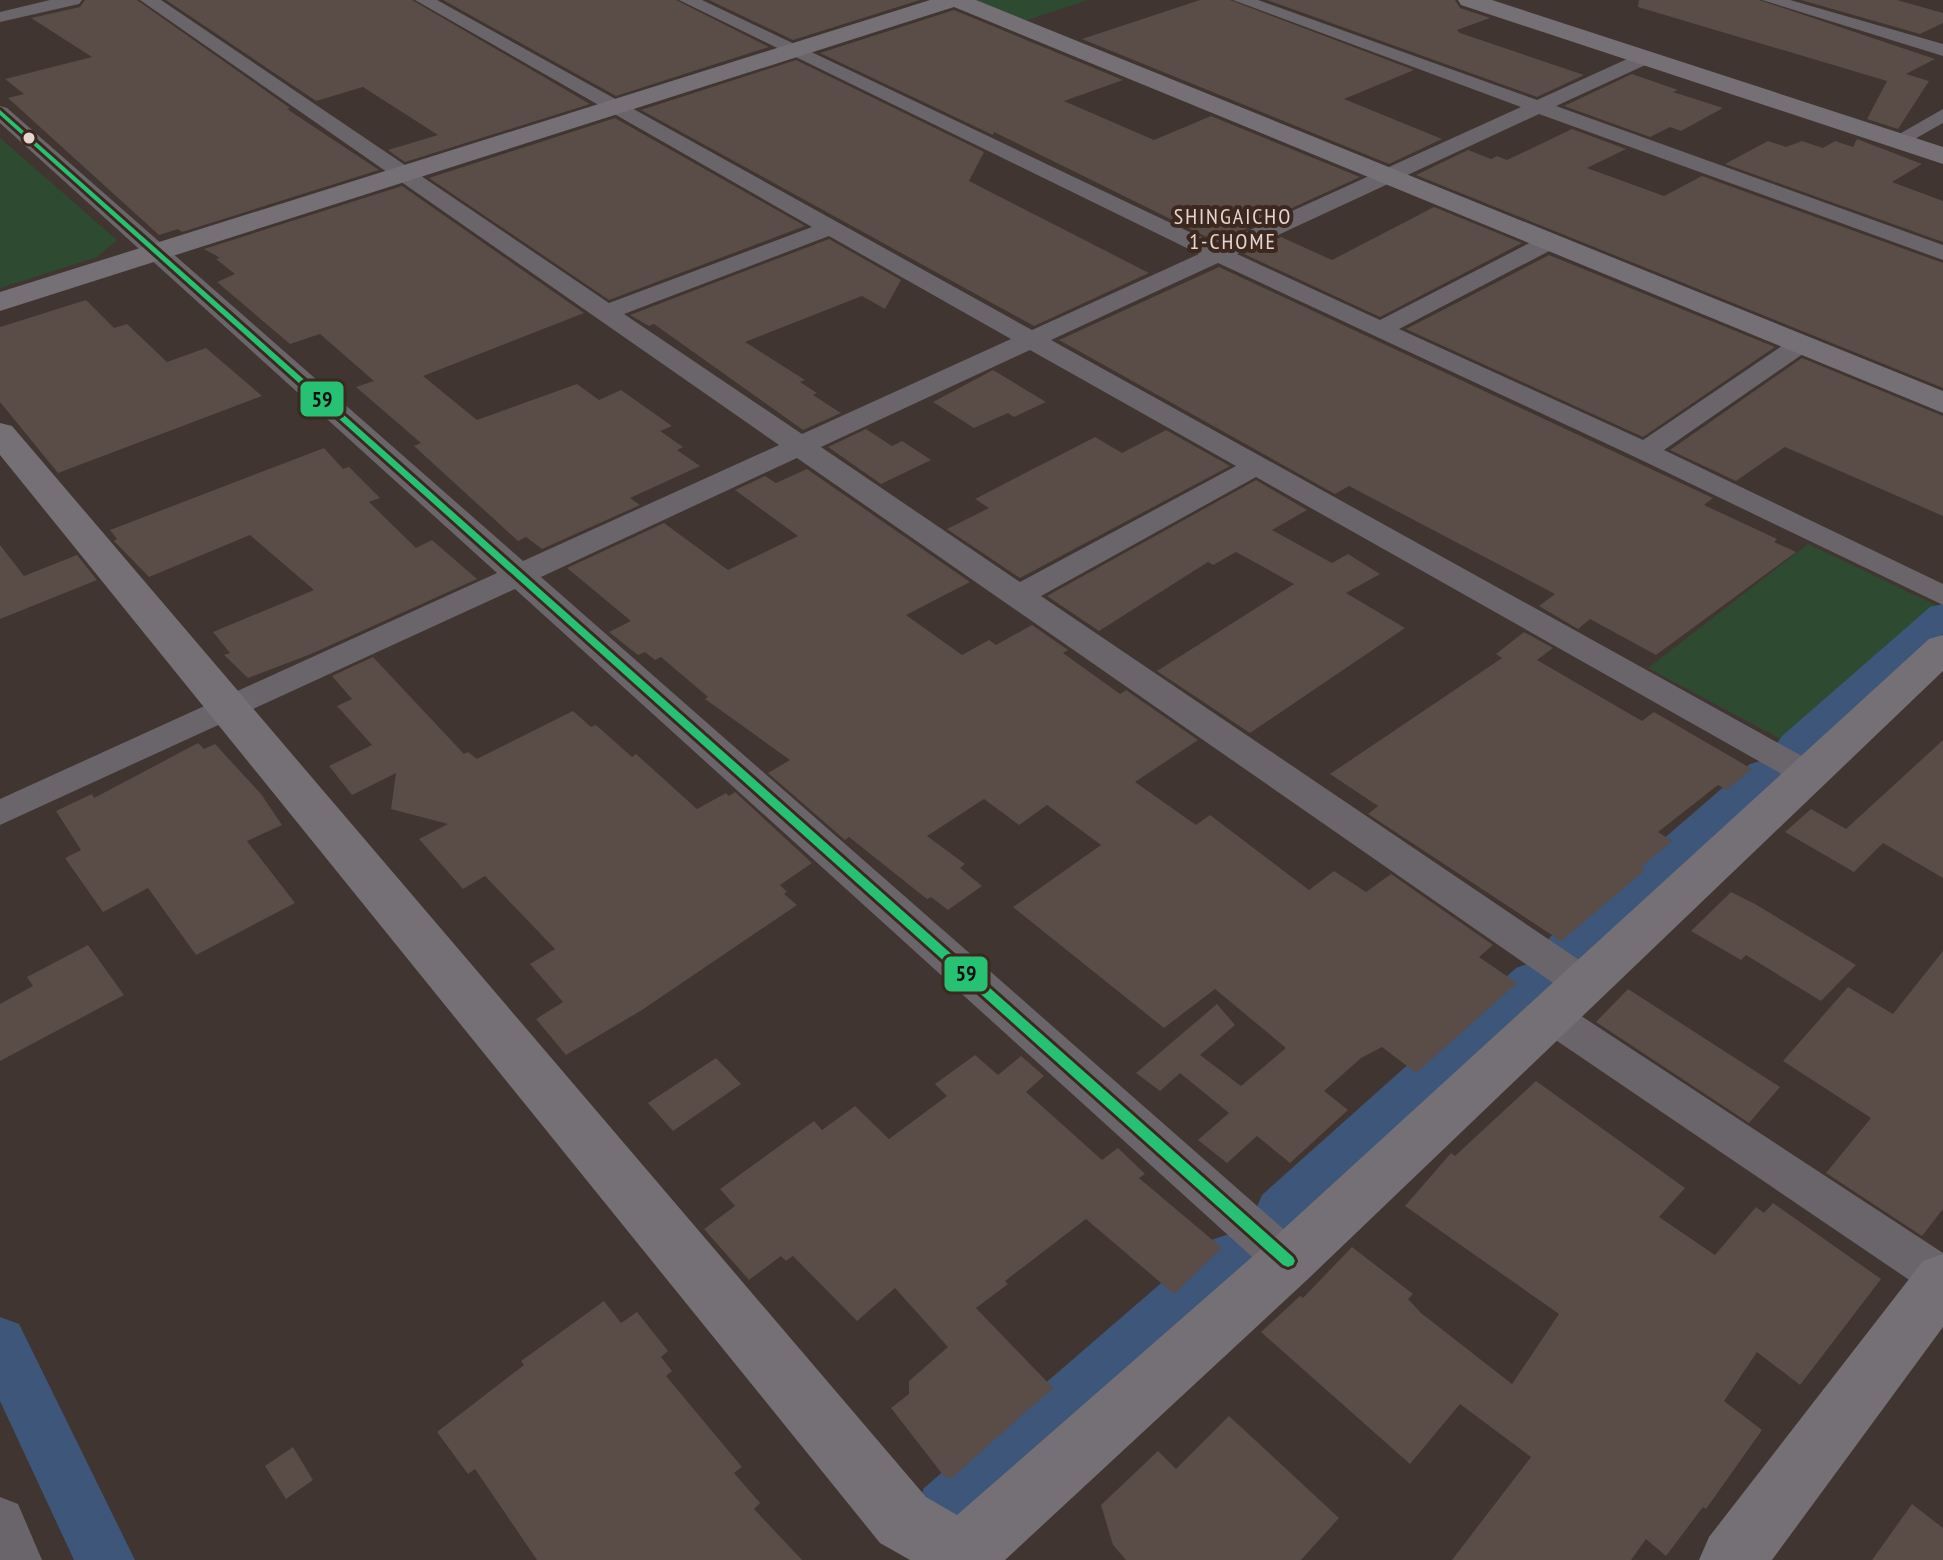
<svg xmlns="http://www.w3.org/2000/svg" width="1943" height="1560" font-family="'PT Sans Narrow',sans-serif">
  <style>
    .green { fill: #2e4b32 }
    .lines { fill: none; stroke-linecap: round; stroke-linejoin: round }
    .canal { fill: #3d5679; fill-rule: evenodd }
    .building { fill: #5a4c46 }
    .street { fill: #6a656a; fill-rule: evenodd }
    .secondary { fill: #756f76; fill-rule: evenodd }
    .bus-1-casing { stroke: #3c281f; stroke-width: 6 }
    .bus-1 { fill: #26c172; fill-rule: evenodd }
    .bus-dot { fill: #e4d6d0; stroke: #3c281f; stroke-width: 3 }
    .labels { text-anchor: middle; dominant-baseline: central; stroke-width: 8; stroke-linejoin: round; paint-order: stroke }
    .far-neighbourhood-label { font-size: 22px; letter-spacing: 2px; fill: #e4d6d0; stroke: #3c281f }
    .line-badge { stroke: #3c281f; stroke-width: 3 }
    .pale-badge-label { font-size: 22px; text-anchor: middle; font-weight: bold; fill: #111 }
  </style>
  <rect width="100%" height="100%" fill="#403530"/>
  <path class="green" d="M968 0H1088L1021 22Z
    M0 138 117 240 97 257 0 288Z
    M1808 544 1942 608 1784 741 1648 668Z"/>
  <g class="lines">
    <path class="canal" d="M1943 604V634L1810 754 1796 758 1782 754 1776 745 1782 736 1930 607Z
      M1764 760 1778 764 1784 774 1778 784 1582 961 1566 966 1550 961 1544 949 1550 937 1750 764Z
      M1532 962 1548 968 1555 980 1548 992 1298 1227 1280 1233 1262 1227 1255 1211 1262 1195 1516 968Z
      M1229 1234 1247 1240 1255 1257 1247 1274 966 1530 945 1538 924 1530 916 1509 924 1488 1211 1240Z
      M0 1317 19 1324 135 1560H74L0 1401Z"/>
  </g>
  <path class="building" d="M85 0H137L290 108 287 109 379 170 182 232 178 229 159 235 8 98 24 94 5 79 92 57 31 18 80 7Z
    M166 0H412L590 104 405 162 388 150 438 135 363 87 316 101Z
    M443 0H676L769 47 616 96Z
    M709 0H920L793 40Z
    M1200 0H1230L1414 70 1344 99 1442 139 1389 164 1082 39Z
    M1267 0H1455L1460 8 1490 18 1457 30 1460 33 1584 75 1537 97Z
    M1639 0H1759L1935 59 1906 74 1929 81 1898 129 1867 119 1887 81 1638 7Z
    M1801 0H1897L1943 13V23L1920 34Z
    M954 10 1123 80 1064 101 1154 140 1211 116 1360 177 1217 242 994 132 993 135 820 53Z
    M796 60 984 152 969 181 1149 273 1034 326 641 110Z
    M1632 74 1678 90 1673 92 1723 108 1681 131 1670 127 1650 137 1564 106Z
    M615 118 805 226 609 300 429 178Z
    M1572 129 1626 149 1587 168 1664 196 1702 176 1943 263V388L1416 175 1468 150 1491 159 1497 156 1507 160Z
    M1857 139 1922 164 1892 182 1943 201V242L1725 164 1768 141 1786 147 1802 141 1823 148 1835 141 1853 147Z
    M402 186 584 313 423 376 477 420 577 384 599 400 621 390 672 426 660 431 683 447 677 450 700 466 630 498 640 505 542 549 526 537 518 541 414 446 421 443 356 387 374 381 320 334 290 344 217 282 235 274 216 259 220 258 204 249Z
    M1434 207 1522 243 1380 317 1244 254 1281 237 1332 260Z
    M829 239 901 280 885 309 862 296 745 342 805 380 800 382 817 393 813 395 841 413 803 430 654 324 649 326 630 315Z
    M1549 255 1775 347 1643 437 1406 329Z
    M1219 267 1713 498 1704 505 1777 539 1774 542 1796 552 1656 655 1590 619 1578 629 1539 606 1555 594 1349 486 1335 494 1059 340Z
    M86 300 114 328 127 324 167 362 206 348 262 396 58 473 0 402V327Z
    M1802 358 1943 416V516L1785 447 1736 481 1670 450Z
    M993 370 1046 402 1014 417 1008 413 974 428 933 402Z
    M866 429 892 446 902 441 931 460 881 484 828 447Z
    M1166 430 1230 466 1020 578 947 529 989 508 975 499 1095 437 1122 453Z
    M324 448 343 469 349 467 380 498 369 502 416 548 432 540 477 579 311 654 248 678 224 655 230 653 213 632 314 590 250 535 149 577 114 541 117 539 110 530Z
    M807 469 970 582 906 615 962 655 989 640 996 645 1032 625 1068 650 1063 653 1120 694 1126 690 1198 740 1135 782 1196 825 1210 815 1309 890 1334 871 1366 892 1391 874 1493 945 1479 957 1517 983 1416 1073 1382 1047 1361 1058 1324 1091 1348 1110 1290 1163 1257 1136 1227 1163 1198 1140 1229 1113 1180 1073 1160 1091 1136 1073 1217 1004 1235 1025 1200 1055 1241 1086 1286 1048 1215 989 1164 1028 1013 907 1101 845 1047 805 1019 825 984 799 927 836 965 864 960 868 982 886 948 910 931 897 927 899 849 837 845 840 768 773 790 760 705 699 708 697 661 657 655 660 645 652 638 655 609 632 631 621 567 568 664 523 728 570 798 536 735 490 765 476 776 483Z
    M1256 480 1307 510 1272 530 1332 563 1348 554 1380 574 1346 593 1405 628 1250 733 1157 671 1294 584 1236 552 1213 565 1208 562 1099 631 1047 596Z
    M0 545 24 576 77 555 97 580 0 619Z
    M1524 632 1553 648 1537 660 1642 721 1654 712 1752 769 1727 790 1718 785 1658 832 1672 841 1641 867 1645 870 1561 941 1368 814 1378 806 1330 774 1502 658 1496 654Z
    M373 657 464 754 468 752 477 759 573 711 591 727 596 725 632 757 636 754 697 809 726 793 729 796 735 792 812 863 780 885 787 892 784 894 797 905 642 1010 566 1055 536 1019 563 1002 530 964 555 949 485 876 463 889 419 839 448 824 391 809 396 773 352 795 329 766 372 745 337 706 352 699 332 676Z
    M1943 740V878L1883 843 1854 872 1785 832 1811 809 1846 829Z
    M198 743 204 749 215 744 261 794 282 825 247 841 295 903 196 955 148 888 103 912 65 858 81 850 56 811 92 794 94 798Z
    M1731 892 1755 904 1856 965 1821 1001 1746 955 1741 960 1691 931Z
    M88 945 124 995 0 1061V1004L33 986 27 977Z
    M1943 951V1209L1922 1236 1826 1173 1871 1118 1783 1061 1848 987 1893 1014Z
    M1628 989 1780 1087 1749 1123 1596 1022Z
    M975 1055 998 1075 1021 1056 1044 1076 1026 1092 1102 1160 1118 1148 1145 1174 1139 1178 1222 1248 1174 1294 1086 1219 1005 1281 1008 1284 976 1308 1053 1388 950 1479 943 1475 891 1408 909 1394V1381L948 1347 895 1288 857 1321 793 1256 786 1261 781 1256 749 1280 704 1229 735 1206 720 1189 814 1121 822 1130 855 1106 889 1139 947 1096 935 1084Z
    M716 1058 741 1084 673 1131 648 1103Z
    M1536 1081 1685 1188 1659 1217 1715 1255 1756 1207 1764 1213 1773 1203 1881 1279 1800 1385 1757 1352 1724 1401 1762 1430 1706 1509 1703 1507 1666 1556 1646 1539 1631 1560H1452L1531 1457 1460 1404 1410 1464 1261 1332 1300 1296 1303 1298 1352 1247 1413 1294 1408 1299 1421 1313 1512 1384 1559 1314 1405 1206 1451 1153 1455 1156Z
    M604 1301 621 1323 637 1312 668 1351 661 1357 672 1371 666 1376 742 1467 734 1473 760 1503 754 1509 802 1560H537L475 1469 468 1474 437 1432 524 1365 521 1361Z
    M1229 1416 1339 1518 1301 1560H1126L1113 1545 1101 1505 1158 1451 1176 1469Z
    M293 1447 313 1480 286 1499 265 1466Z
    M1912 1504 1943 1528V1560H1872Z"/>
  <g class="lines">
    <path class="street" d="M50 0H82L79 4 0 22V12Z
      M140 0H161L609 303 812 227 415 0H437L1032 330 1199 254 679 0H702L1217 245 1521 107 1233 0H1258L1537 100 1638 54H1652V62L1556 106 1943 245V260L1539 114 1237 254 1380 320 1543 236H1559L1562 241 1559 246 1399 329 1643 440 1792 339H1810L1813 344 1810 349 1664 450 1943 584V605L1635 457 1218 263 1051 340 1818 765 1823 773 1818 781 1806 785 1794 781 1256 477 1041 596 1597 972 1602 983 1597 994 1583 998 1569 994 797 458 541 577 1304 1247 1310 1261 1304 1275 1288 1281 1272 1275 515 589 0 825V799L497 573 0 123V106L7 108 523 561 779 445ZM829 236 1011 339 802 434 624 314ZM1030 350 1236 466 1020 582 821 447Z
      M1762 0H1790L1943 44V56Z
      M1943 109V123L1904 145 1897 147 1887 141Z
      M1549 999 1563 1004 1943 1253V1298L1927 1292 1535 1026 1529 1015 1535 1004Z
      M0 1497 18 1504 42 1560H0Z"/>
    <path class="secondary" d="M930 0H976L1943 391V413L954 7 0 311V292Z
      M1458 0H1492L1943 147V164L1461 5Z
      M0 423 12 426 926 1497 957 1515 1268 1243 1929 639 1943 635V671L1308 1279 1005 1560H910L880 1543 0 455Z
      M1943 1254V1327L1772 1560H1699L1709 1537 1923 1261Z"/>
    <g class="bus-1-casing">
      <path id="bus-1" d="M0 110 1293 1257 1295 1261 1293 1265 1288 1267 1283 1265 0 115Z"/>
    </g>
    <use href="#bus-1" class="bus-1"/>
  </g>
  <circle class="bus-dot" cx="29" cy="138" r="7"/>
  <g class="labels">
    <g class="far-neighbourhood-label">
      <text x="1233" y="216">SHINGAICHO<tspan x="1233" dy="25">1-CHOME</tspan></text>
    </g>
  </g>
  <g class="line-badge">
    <rect x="299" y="380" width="46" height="38" rx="8" fill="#26c172"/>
    <rect x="943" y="955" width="46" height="38" rx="8" fill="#26c172"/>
  </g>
  <g class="pale-badge-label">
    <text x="322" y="407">59</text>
    <text x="966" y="981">59</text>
  </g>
</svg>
